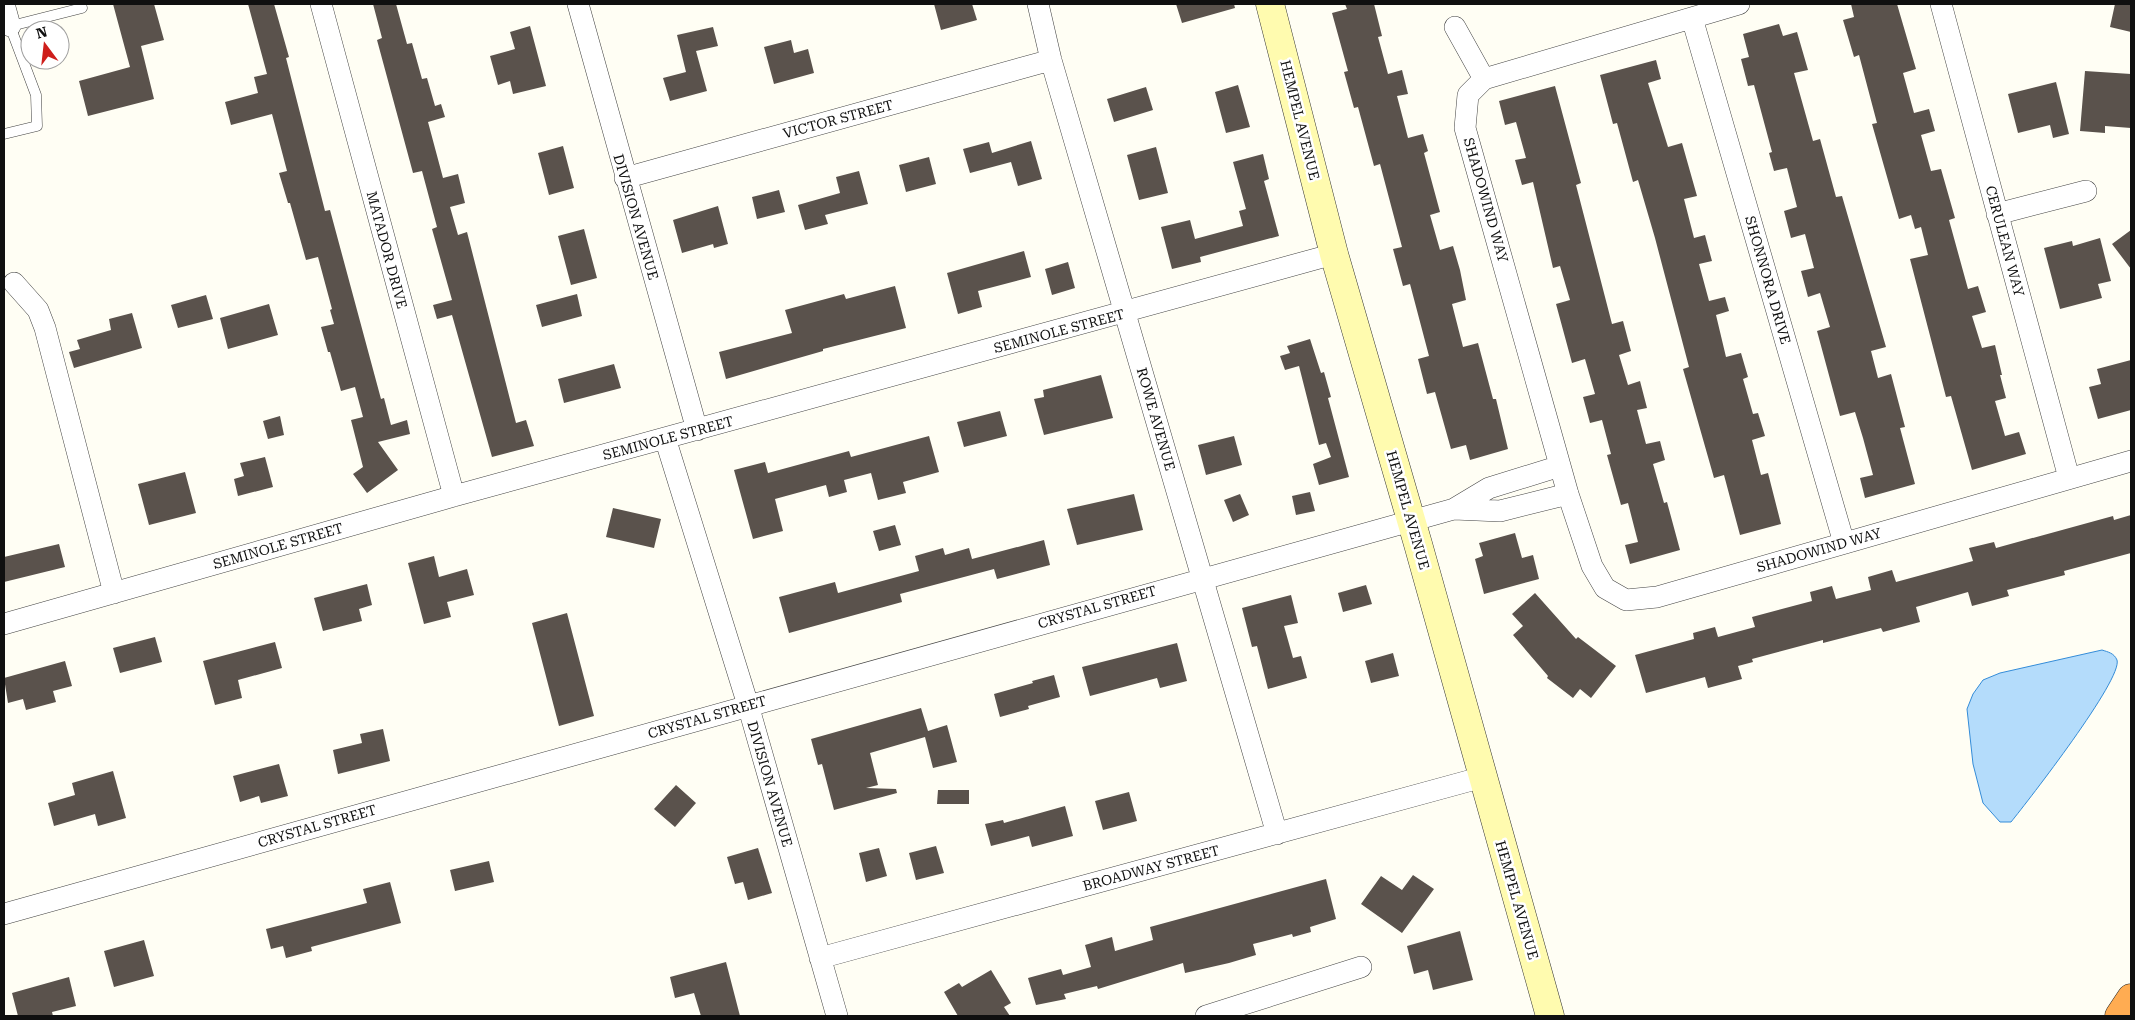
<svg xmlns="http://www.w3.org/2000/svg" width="2135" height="1020" font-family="'Roboto Serif',serif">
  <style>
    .water { fill: #b4dcfb; stroke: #348cd8 }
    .building { fill: #5a524c }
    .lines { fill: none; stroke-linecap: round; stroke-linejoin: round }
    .lane-casing { stroke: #434343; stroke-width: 11 }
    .street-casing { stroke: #434343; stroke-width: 22 }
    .secondary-casing { stroke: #323232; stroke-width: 29 }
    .highway-casing { stroke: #212121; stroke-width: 29 }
    .lane { stroke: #fff; stroke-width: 10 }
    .street { stroke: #fff; stroke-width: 21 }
    .secondary { stroke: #fffbaf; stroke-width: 28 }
    .highway { stroke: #ffac52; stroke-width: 28 }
    .labels { text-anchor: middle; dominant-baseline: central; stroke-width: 5; stroke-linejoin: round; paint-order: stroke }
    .street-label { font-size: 14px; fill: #101010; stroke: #fff }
  </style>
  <rect width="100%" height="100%" fill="#fffef4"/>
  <path class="water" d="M2102 650C2108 652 2114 653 2117 660 2123 679 2028 801 2011 822H2000L1983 803 1973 764 1967 709 1973 694 1983 680 2000 673Z"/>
  <path class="building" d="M113 4H154L164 40 141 46 154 99 88 116 79 81 130 67Z
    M248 4H274L289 57 286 58 325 211 330 210 381 399 384 398 391 425 407 420 410 434 378 442 398 470 367 493 353 474 363 467 351 420 363 417 355 387 341 391 330 352H328L321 327 334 324 330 310 332 309 318 257 306 260 290 203H288L279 173 287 171 272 114 231 125 225 102 258 93 254 77 267 74Z
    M373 4H396L407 44 412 43 422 79 427 78 435 106 441 104 445 117 428 122 443 178 458 174 465 203 450 207 458 235 467 232 516 423 526 420 534 446 492 457 452 315 437 319 433 305 452 300 432 229 437 227 422 171 413 173 377 40 382 38Z
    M934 4H972L977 20 941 30Z
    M1176 4H1234L1235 8 1182 23Z
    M1345 4H1374L1382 36 1378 37 1388 74 1402 70 1408 94 1397 96 1408 138 1423 134 1428 151 1424 153 1440 212 1430 215 1440 250 1453 246 1460 270 1466 300 1452 304 1463 347 1478 343 1493 399H1496L1508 449 1470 460 1466 445 1451 449 1435 392 1427 394 1418 359 1429 356 1410 284 1403 286 1393 249 1402 247 1380 164 1374 166 1358 107 1354 108 1344 72 1348 71 1332 13 1347 9Z
    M1851 4H1897L1916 69 1903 73 1914 113 1929 109 1935 131 1921 135 1931 171 1941 169 1955 218 1949 220 1968 289 1978 286 1986 312 1972 316 1982 348 1995 345 2002 375H2000L2006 398 1995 401 2005 436 2019 432 2026 454 1972 470 1951 396 1946 397 1910 259 1928 255 1921 227 1915 229 1911 215 1899 219 1872 124 1877 123 1859 55 1854 57 1843 20 1854 17Z
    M2115 4H2131V32L2110 27Z
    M1779 24 1783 36 1797 32 1808 70 1794 73 1813 141 1820 139 1836 197 1842 196 1886 347 1871 351 1878 378 1891 374 1905 427 1900 428 1915 484 1865 498 1860 478 1873 475 1863 438 1855 412 1840 416 1817 331 1830 327 1820 293 1808 297 1801 271 1814 268 1805 234 1791 238 1784 211 1797 207 1787 168 1774 171 1769 153 1772 152 1754 85 1748 86 1741 59 1749 57 1743 34Z
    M530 26 546 86 513 94 510 81 498 85 490 56 515 49 510 32Z
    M713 27 718 46 696 51 707 91 670 101 663 78 686 72 677 35Z
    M791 40 794 53 808 49 814 73 774 84 764 47Z
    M1656 60 1661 79 1648 83 1668 147 1682 143 1697 196 1684 199 1694 238 1705 235 1712 261 1699 264 1709 301 1725 297 1729 311 1716 315 1726 357 1741 353 1748 377 1743 379 1753 414 1758 413 1765 436 1752 440 1761 475 1768 473 1781 524 1740 535 1724 475 1714 478 1683 369 1689 367 1655 238 1638 180 1633 182 1617 123 1613 124 1600 75Z
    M2085 71 2131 74V128L2105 126V133L2080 131Z
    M2056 82 2069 134 2053 138 2050 125 2018 133 2008 94Z
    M1238 85 1250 127 1226 133 1215 92Z
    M1555 86 1581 183 1576 185 1612 324 1623 321 1631 351 1619 355 1628 385 1640 381 1647 408 1637 410 1646 444 1660 441 1665 460 1653 464 1664 503 1667 502 1680 550 1630 564 1625 545 1638 542 1628 503 1621 505 1607 455 1611 454 1602 420 1590 423 1583 397 1595 394 1585 359 1572 363 1556 304 1570 300 1560 266 1553 268 1533 182 1522 185 1515 160 1526 158 1516 122 1505 125 1499 101Z
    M1146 87 1153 110 1114 122 1107 99Z
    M1031 141 1042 179 1018 186 1011 162 970 173 963 149 989 142 992 153Z
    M563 146 574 188 549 195 538 153Z
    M1156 147 1168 193 1139 200 1127 155Z
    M1263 154 1269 179 1264 181 1279 236 1200 257 1201 262 1172 269 1161 227 1190 220 1195 239 1243 226 1239 211 1246 209 1233 162Z
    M929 157 936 184 906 192 899 165Z
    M859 171 868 204 825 215 828 224 805 230 798 205 840 193 836 177Z
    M779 190 785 212 757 219 752 197Z
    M718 206 728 244 714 248 713 244 682 253 673 220Z
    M584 229 597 278 571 285 558 236Z
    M2131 230V269L2112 244Z
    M2100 238 2111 281 2098 284 2102 298 2060 309 2044 248 2072 241 2073 246Z
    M1024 251 1031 277 978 291 982 307 958 314 947 273Z
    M1068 262 1075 288 1052 295 1045 269Z
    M895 286 906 328 823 349V351L726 379 719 352 792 333 785 310 844 294 846 299Z
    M577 294 582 316 542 327 536 305Z
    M206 295 213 319 178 328 171 305Z
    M269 304 278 335 228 349 220 318Z
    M132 313 142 348 74 368 69 352 80 349 77 340 111 330 109 319Z
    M1310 339 1321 373 1324 372 1331 397 1328 398 1349 477 1319 485 1313 464 1331 457 1326 443 1319 445 1299 366 1285 370 1280 356 1290 353 1287 346Z
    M2131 360V410L2098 419 2089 387 2101 384 2097 369Z
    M614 364 621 388 564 403 558 379Z
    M1101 375 1113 418 1044 435 1034 399 1044 397 1043 390Z
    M1000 411 1007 436 964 447 957 422Z
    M280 416 284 435 268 439 263 421Z
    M929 436 939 472 903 482 906 493 878 500 871 473 844 480 847 492 829 497 826 485 775 499 783 531 753 539 734 470 765 462 768 473 849 451 851 457Z
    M1234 436 1242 465 1206 475 1198 445Z
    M265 457 273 487 238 496 234 479 244 476 240 463Z
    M185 472 196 513 149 525 138 484Z
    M1310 492 1315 511 1296 515 1292 496Z
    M1134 494 1143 530 1077 545 1067 509Z
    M1240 494 1249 515 1233 522 1224 500Z
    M613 508 661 519 654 548 606 537Z
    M2131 515V553L2064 571 2065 575 2007 590 2009 596 1972 606 1968 592 1916 607 1920 622 1883 632 1881 628 1823 643V640L1752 659 1753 662 1738 666 1742 679 1708 688 1705 677 1646 693 1635 655 1694 639 1693 633 1715 627 1718 637 1755 627 1752 617 1812 601 1810 592 1832 586 1836 599 1871 590 1868 577 1892 570 1896 582 1973 561 1969 548 1994 542 1996 548 2113 516 2114 520Z
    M895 525 901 545 879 551 873 531Z
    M1515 533 1522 558 1533 555 1539 579 1484 594 1475 559 1483 556 1479 543Z
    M1044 540 1050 565 997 579 994 569 900 594 902 602 789 633 779 597 835 582 838 593 919 571 915 556 943 548 945 555 969 548 972 559Z
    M59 544 65 567 4 582V557Z
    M434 556 439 577 467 569 474 595 447 602 451 617 424 624 408 563Z
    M367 584 372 605 359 609 362 621 323 631 314 598Z
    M1366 585 1372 604 1343 612 1338 593Z
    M1535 593 1576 639 1578 637 1616 666 1591 698 1580 689 1573 698 1547 678 1548 676 1513 635 1523 626 1512 614Z
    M1291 595 1298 623 1284 626 1293 658 1301 656 1307 678 1268 689 1257 646 1252 647 1242 608Z
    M567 613 594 716 559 726 532 623Z
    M155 637 162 662 120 673 113 648Z
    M275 642 282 668 238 680 242 698 215 705 203 661Z
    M1177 643 1187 681 1160 688 1157 678 1090 696 1082 667Z
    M1393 653 1399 676 1371 683 1365 661Z
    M65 661 72 686 53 691 56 702 26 710 23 699 8 703 4 678Z
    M1054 675 1060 697 1028 706 1029 709 1000 717 994 694 1033 683 1032 681Z
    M921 708 928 731 947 725 957 762 933 768 925 737 870 753 878 785 866 788 896 789 897 793 834 810 822 764 818 765 811 739Z
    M383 729 390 761 338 774 333 750 362 743 360 734Z
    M279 764 288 796 261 803 259 796 240 802 233 776Z
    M113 771 126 818 98 826 95 814 54 826 48 803 75 795 72 783Z
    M676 785 696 803 675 827 654 809Z
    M938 790H969V804H937Z
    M1129 792 1137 821 1103 830 1095 801Z
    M1065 806 1073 836 1032 847 1029 836 991 846 985 824 1003 820 1004 823Z
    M936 846 944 873 916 880 909 853Z
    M758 848 772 893 748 900 743 882 735 884 727 857Z
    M879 848 887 876 866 882 859 853Z
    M489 861 494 882 455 891 450 870Z
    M1413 875 1434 889 1402 933 1361 904 1381 876 1402 890Z
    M1326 879 1336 919 1310 927 1311 932 1293 937 1292 934 1253 944 1256 955 1229 963 1185 973 1183 963 1098 989 1097 986 1064 994 1066 999 1036 1005 1028 978 1061 969 1063 975 1091 967 1085 945 1112 937 1115 951 1153 940 1150 927Z
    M390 882 401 923 311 947 312 951 286 958 283 946 271 949 266 929 367 903 363 889Z
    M1460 931 1473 980 1433 990 1428 970 1414 974 1407 946Z
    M144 940 154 976 114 987 104 951Z
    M726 962 740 1016H701L694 993 675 998 670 977Z
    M991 970 1011 1003 1004 1007 1010 1016H958L944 992 959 983 962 987Z
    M69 977 76 1006 52 1012 53 1016H18L12 993Z"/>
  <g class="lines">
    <g class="lane-casing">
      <path id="lane" d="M7 27 82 8 81 4
        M4 134 37 126 36 95 10 26"/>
    </g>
    <g class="street-casing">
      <path id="street" d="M4 4 10 26
        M321 4 454 496
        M578 4 697 430
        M1038 4 1051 60 1277 834
        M1739 4 1484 79 1468 95 1465 128 1568 494 1592 566 1605 588 1626 600 1657 597 2131 461
        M1941 4 2069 478
        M1692 18 1844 543
        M1455 27 1484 79
        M625 178 1051 60
        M1997 214 2086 191
        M14 283 38 310 45 328 114 593
        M665 438 748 705 837 1016
        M1454 509 1500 511 1568 494
        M4 624 454 496 1334 254
        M4 914 1454 509 1489 488 1560 466
        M820 958 1483 777
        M1206 1016 1361 967"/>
    </g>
    <g class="secondary-casing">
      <path id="secondary" d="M1270 4 1334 254 1418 544 1550 1016"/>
    </g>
    <g class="highway-casing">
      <path id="highway" d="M2119 1016 2131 998"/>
    </g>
    <use href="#lane" class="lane"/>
    <use href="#street" class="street"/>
    <use href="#secondary" class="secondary"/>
    <use href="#highway" class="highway"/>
  </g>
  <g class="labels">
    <g class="street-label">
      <text transform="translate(838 119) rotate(-15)">VICTOR STREET</text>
      <text transform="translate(1300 120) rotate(76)">HEMPEL AVENUE</text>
      <text transform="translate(1486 200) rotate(74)">SHADOWIND WAY</text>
      <text transform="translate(636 217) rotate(74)">DIVISION AVENUE</text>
      <text transform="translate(2005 241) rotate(75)">CERULEAN WAY</text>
      <text transform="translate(387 250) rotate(75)">MATADOR DRIVE</text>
      <text transform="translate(1768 280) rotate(74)">SHONNORA DRIVE</text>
      <text transform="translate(1059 331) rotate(-15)">SEMINOLE STREET</text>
      <text transform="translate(1156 419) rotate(74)">ROWE AVENUE</text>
      <text transform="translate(668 438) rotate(-15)">SEMINOLE STREET</text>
      <text transform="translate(1408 510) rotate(74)">HEMPEL AVENUE</text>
      <text transform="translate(278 546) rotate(-16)">SEMINOLE STREET</text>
      <text transform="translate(1819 550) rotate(-16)">SHADOWIND WAY</text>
      <text transform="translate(1097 607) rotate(-16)">CRYSTAL STREET</text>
      <text transform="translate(707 717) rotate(-16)">CRYSTAL STREET</text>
      <text transform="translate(770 784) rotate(74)">DIVISION AVENUE</text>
      <text transform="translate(317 826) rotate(-16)">CRYSTAL STREET</text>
      <text transform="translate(1151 868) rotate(-15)">BROADWAY STREET</text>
      <text transform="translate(1517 900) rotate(74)">HEMPEL AVENUE</text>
    </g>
  </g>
  <rect width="2135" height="1020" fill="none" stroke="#101010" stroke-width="10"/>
  <g transform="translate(45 45) rotate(345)"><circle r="24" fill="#ffffff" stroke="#9f9f9f"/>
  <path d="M0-4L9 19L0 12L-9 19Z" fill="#ce1e1b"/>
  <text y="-8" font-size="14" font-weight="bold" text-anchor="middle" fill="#101010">N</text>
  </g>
</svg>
